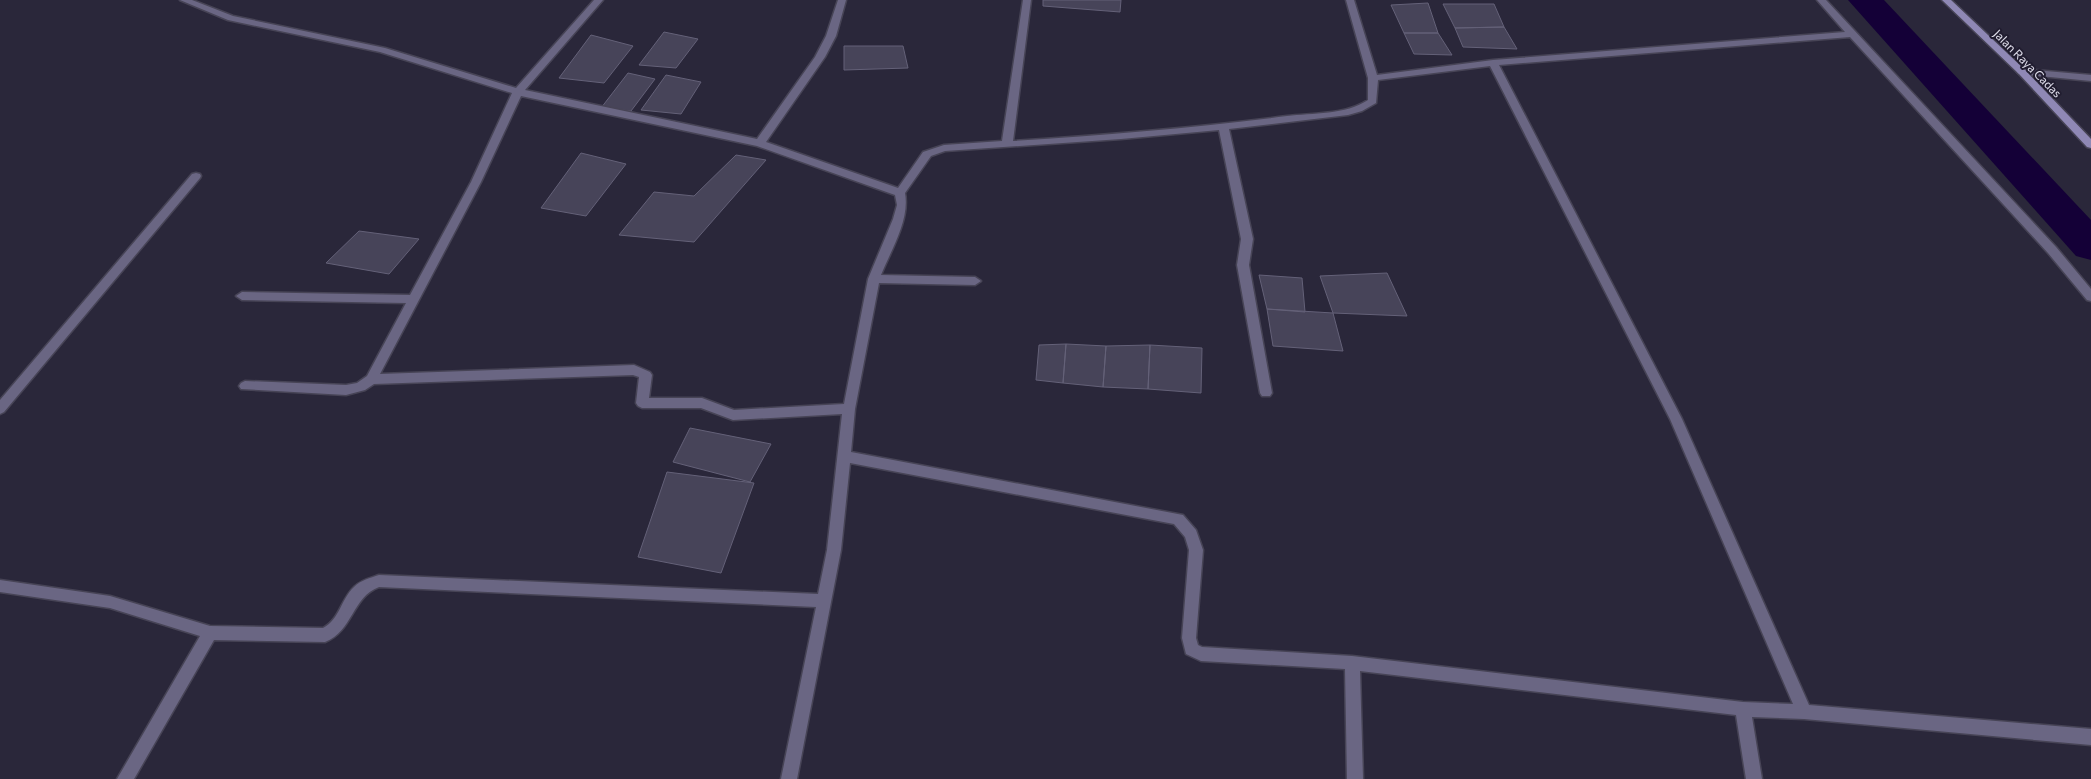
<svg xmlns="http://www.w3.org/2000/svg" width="2091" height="779" font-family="Commissioner,sans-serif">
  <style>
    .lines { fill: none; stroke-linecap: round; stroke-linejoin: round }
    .canal { fill: #140037; fill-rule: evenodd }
    .building { fill: #474459; stroke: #646178 }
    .street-casing { stroke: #474456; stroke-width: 3 }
    .secondary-casing { stroke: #474456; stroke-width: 3 }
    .street { fill: #6a6683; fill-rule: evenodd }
    .secondary { fill: #8f88b5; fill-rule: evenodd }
    .labels { text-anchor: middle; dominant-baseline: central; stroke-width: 4; stroke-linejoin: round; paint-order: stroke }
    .far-street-label { font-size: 12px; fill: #e0dfec; stroke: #211d30 }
  </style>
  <rect width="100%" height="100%" fill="#2a273a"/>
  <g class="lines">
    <path class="canal" d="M1848 0H1884L2091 220V260L2076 256Z"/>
  </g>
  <path class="building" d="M1043 0H1121L1120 12 1043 6Z
    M1428 3 1438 33H1404L1391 5Z
    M1443 4H1494L1504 27 1455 28Z
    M1504 27 1517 49 1463 47 1455 28Z
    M664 32 698 39 676 68 639 65Z
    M1404 33H1438L1452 55 1414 54Z
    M591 35 633 46 604 83 559 78Z
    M844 46H903L908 68 844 70Z
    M628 73 655 79 631 111 601 108Z
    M666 75 701 82 681 114 641 110Z
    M581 153 626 164 586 216 541 208Z
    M736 155 766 160 694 242 619 235 654 192 694 196Z
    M359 231 419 239 389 274 326 263Z
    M1387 273 1407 316 1333 313 1320 276Z
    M1259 275 1302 278 1305 312 1267 309Z
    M1267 309 1333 313 1343 351 1273 346Z
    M1066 344 1106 346 1103 387 1063 383Z
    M1066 344 1063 383 1036 380 1039 345Z
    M1150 345 1202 348 1201 393 1148 389Z
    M1150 345 1148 389 1103 387 1106 346Z
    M690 428 771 444 750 482 673 462Z
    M667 472 754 483 721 573 638 557Z"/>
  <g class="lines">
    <g class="street-casing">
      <path id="street" d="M180 0H192L233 16 385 48 516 88 594 0H603L525 90 757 139 815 57 826 36 838 0H846L836 36 825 57 766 142 898 188 923 152 944 145 1002 141 1023 0H1031L1013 141C1104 135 1196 128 1287 116 1312 113 1346 115 1368 100V78L1346 0H1354L1377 75 1493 60 1845 32 1817 0H1826L2056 247 2091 289V301L2087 300 2048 253 1850 37 1499 65 1682 419 1809 705 2091 729V745L1804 719 1752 717 1762 779H1746L1736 715 1360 671 1363 779H1347L1345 669 1201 661 1186 654 1182 638 1189 550 1185 537 1174 524 850 463 841 550 797 779H781L816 607 379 587C352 597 353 631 325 642L214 640 134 779H117L200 636 110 608 0 592V580L110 596 210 626 323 628C340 619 341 599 354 587 361 580 370 578 379 575L818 594 827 550 842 414 733 420 701 408H642L638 406 636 403 639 377 633 375 374 384 365 390 346 395 241 389 239 386 241 383 245 381 346 385 357 383 367 376 406 303 242 300 236 296 242 292 410 295 471 182 512 93 380 52 228 20ZM1490 66 1670 419 1793 704 1743 702 1352 656 1202 647 1198 645 1196 638 1203 550 1196 530 1183 515 851 452 855 409 879 283 975 285 981 281 975 277 881 275C891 250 910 220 905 193L931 156 945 151 1121 139 1219 130 1241 239 1237 265 1260 393 1262 396H1270L1272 393 1249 265 1253 239 1229 129 1348 115 1362 111 1376 103 1378 80ZM521 96 757 146 895 195 897 205 893 219 868 279 844 404 734 410 702 398H649L652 375 650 372 634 365 380 374 481 182Z
        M2022 69 2091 75V81L2019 74 2017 72Z
        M196 173 200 174 201 176 200 178 4 412 0 414V400L192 174Z"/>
    </g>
    <g class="secondary-casing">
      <path id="secondary" d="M1942 0H1951L2025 70 2091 139V148L2087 147 2019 74Z"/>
    </g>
    <use href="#street" class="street"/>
    <use href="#secondary" class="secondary"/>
  </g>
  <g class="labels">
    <g class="far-street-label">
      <text transform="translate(2028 63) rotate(45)">Jalan Raya Cadas</text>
    </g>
  </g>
</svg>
